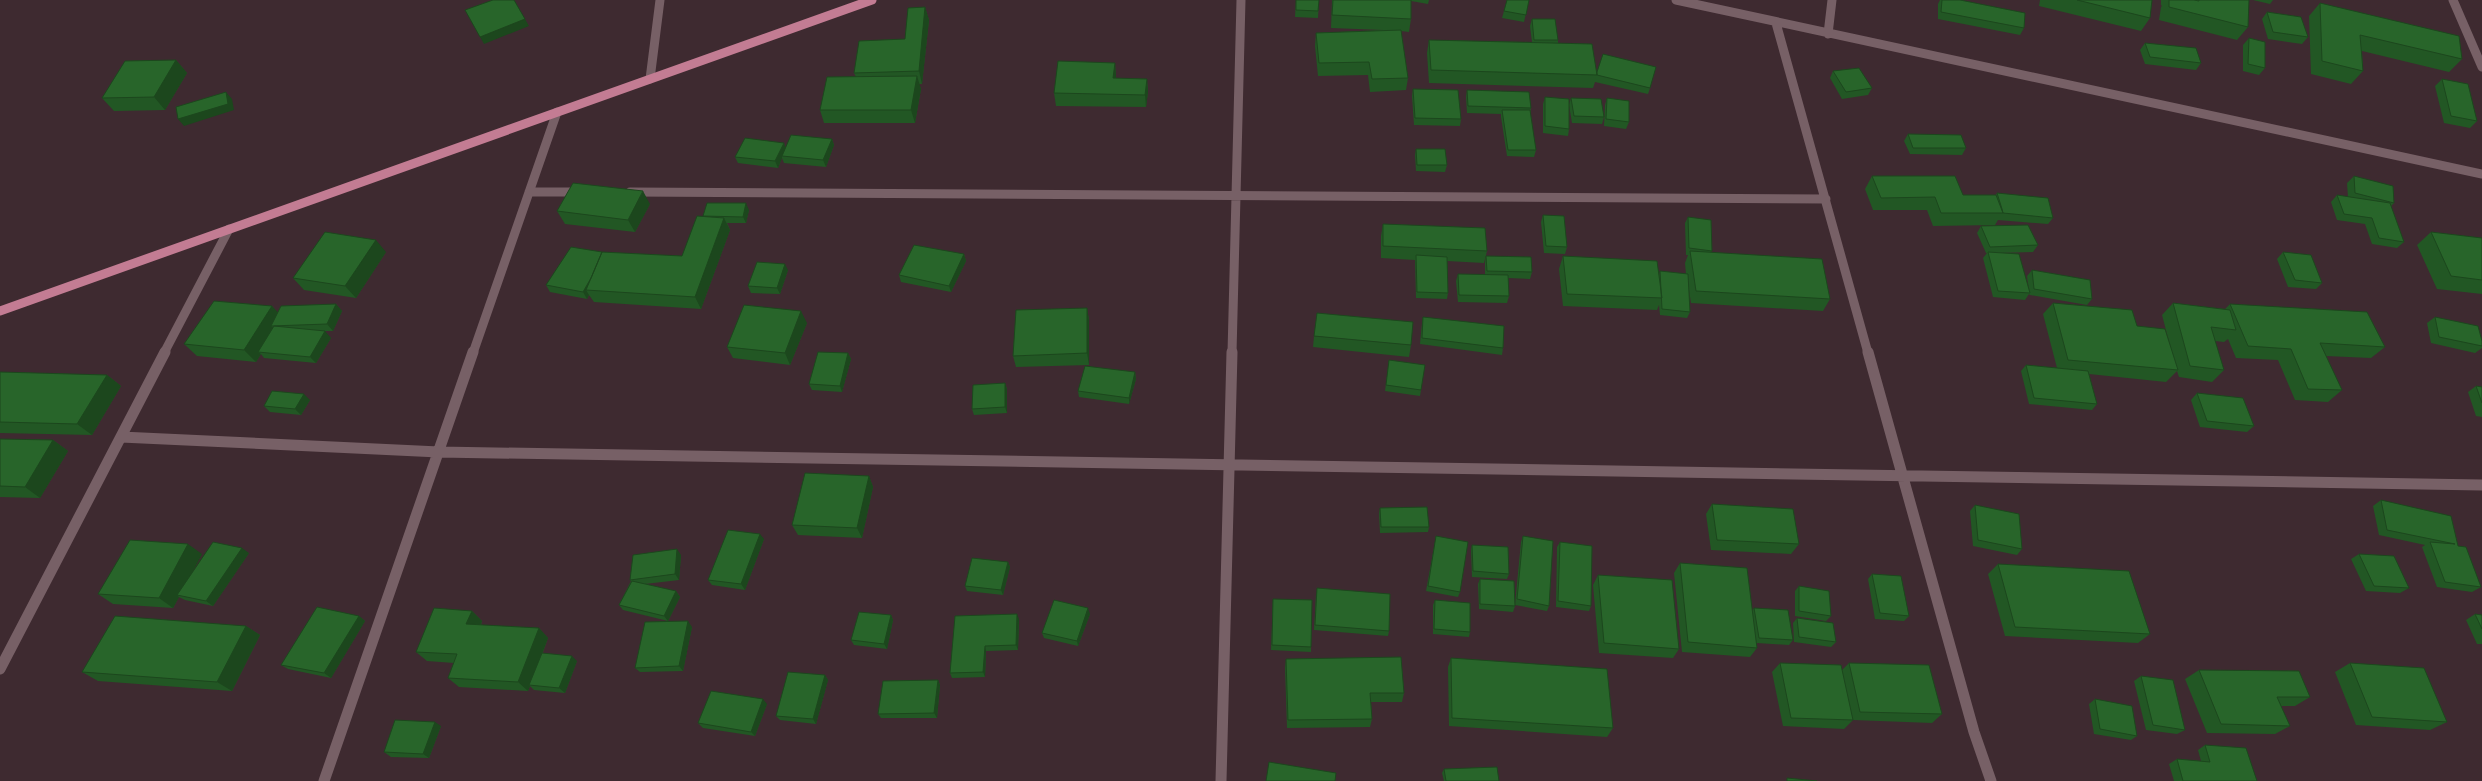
<svg xmlns="http://www.w3.org/2000/svg" width="2482" height="781" font-family="'Fira Sans Condensed',sans-serif">
  <style>
    .lines { fill: none; stroke-linecap: round; stroke-linejoin: round }
    .minor-far1 { stroke: #776066; stroke-width: 9 }
    .minor { stroke: #776066; stroke-width: 11 }
    .primary { stroke: #c37c93; stroke-width: 9 }
    .wall { fill: #225724 }
    .shaded-wall { fill: #1c471d }
    .building { fill: #28652a; stroke: #1c471d }
  </style>
  <rect width="100%" height="100%" fill="#3e2a30"/>
  <g class="lines">
    <path class="minor-far1" d="M1676 0 2482 174
      M2453 0 2482 67
      M1776 23 1868 353
      M1828 34 1832 0
      M650 79 660 0
      M529 192H582
      M630 192 1826 199
      M164 353 229 229
      M473 353 557 112
      M1232 353 1241 0"/>
    <path class="minor" d="M1868 352 1974 732 1991 781
      M121 437 439 452 2482 485
      M0 669 165 352
      M324 781 473 352
      M1221 781 1232 352"/>
    <path class="primary" d="M0 311 872 0"/>
  </g>
  <path class="wall" d="M1296 0H1319L1318 18 1295 17Z
    M1332 0H1429L1428 4 1411 1V19L1409 32 1401 31 1408 78 1406 90 1370 92 1368 75 1318 76 1315 46 1316 33 1383 30 1331 28Z
    M1507 0H1529L1524 22 1502 18Z
    M1940 0H1960L2024 28 2020 35 1938 19V4Z
    M2040 0H2152L2150 18 2141 31 2039 6Z
    M2161 0H2247L2248 27 2237 40 2159 20 2161 7 2162 6 2161 5Z
    M2253 0H2273L2270 4Z
    M2320 3 2462 59 2449 72 2362 51 2363 71 2351 84 2311 74 2309 16Z
    M925 7 929 20 922 84H919L921 89 915 123H824L820 110 856 77 854 73 905 39Z
    M2267 12 2308 37 2302 44 2268 39 2262 19Z
    M1532 19 1558 40V43L1597 72 1650 88 1648 94 1595 82 1593 88 1429 83 1427 53 1429 40 1532 42 1530 26Z
    M2249 38 2265 68 2259 75 2243 71V45Z
    M2145 43 2201 63 2196 70 2145 64 2140 50Z
    M176 60 187 73 165 110 114 111 102 98Z
    M1115 63 1116 78 1147 79 1148 92 1146 107 1056 106 1054 93Z
    M1833 71 1872 88 1868 95 1842 99 1830 78Z
    M2442 79 2477 121 2470 128 2444 123 2435 86Z
    M1413 89 1461 119 1460 126 1414 125 1412 96Z
    M1467 90 1531 108 1530 113 1536 150 1534 157 1507 156 1501 117V114L1467 113 1466 97Z
    M1545 97 1569 129 1568 136 1543 133V104Z
    M1571 98 1604 117 1602 124 1572 123 1569 105Z
    M1607 98 1629 122 1626 129 1604 126 1605 105Z
    M1908 134 1966 148 1962 155 1910 154 1904 141Z
    M832 139 834 145 826 167 784 163 782 158 778 168 738 163 735 157 784 143 785 147Z
    M1416 149 1447 165 1445 172 1416 171 1415 155Z
    M1872 176 1963 195H1996L1997 193 2053 218 2048 224 1998 220 1995 225 1933 226 1927 210H1873L1865 189Z
    M2354 176 2394 203 2391 206 2404 242 2397 248 2372 244 2365 224 2337 220 2331 202 2337 195 2348 197 2347 183Z
    M650 204 635 232 565 224 557 211Z
    M749 210 746 223H727L730 230 701 309 594 302 589 295 587 299 550 292 546 285 602 252 682 256 703 217Z
    M1543 215 1567 247 1565 254 1544 253 1541 222Z
    M1688 217 1712 251 1711 252 1830 299 1823 311 1691 303 1689 290 1690 312 1687 318 1660 315 1659 305 1657 310 1563 306 1559 269 1563 256 1659 275 1660 271 1686 274 1685 263 1688 255H1686L1685 223Z
    M1383 224 1487 251 1484 263 1447 261 1448 293 1447 299 1416 298 1415 260 1381 258V236Z
    M1981 226 2038 245 2033 252 1998 253 2029 291 2027 276 2032 270 2092 299 2087 305 2030 295 2029 294 2025 300 1993 297 1983 258 1987 253H1986L1977 233Z
    M2431 232 2482 238V294L2437 289 2417 245Z
    M386 252 356 298 304 290 293 278Z
    M2283 252 2322 283 2316 289 2288 287 2277 259Z
    M964 254 966 261 951 292 901 282 899 275Z
    M1486 256 1532 272 1530 279 1508 278 1509 296 1507 303 1458 302 1456 281 1458 274 1485 275V262Z
    M788 270 780 294 751 293 748 286Z
    M2053 303 2137 326 2171 349 2162 315 2173 303 2225 309 2230 304 2385 347 2371 358 2326 356 2342 390 2328 402 2295 400 2278 360 2236 358 2228 339 2224 342 2215 341 2224 370 2212 382 2179 377 2177 371 2166 382 2089 374 2097 404 2092 410 2029 404 2021 371 2026 365 2057 368 2043 314Z
    M336 304 342 311 333 331H322L331 338 316 363 264 358 261 354 256 362 197 356 184 344 272 306 278 313Z
    M1087 308 1089 320V365L1016 367 1013 356Z
    M1423 317 1503 348 1502 355 1420 344 1422 323Z
    M2435 317 2482 346V348L2475 353 2431 343 2427 323Z
    M807 323 790 365 733 358 727 347Z
    M1314 336 1411 345 1409 357 1313 347Z
    M848 353 851 359 842 392 812 390 809 384Z
    M1389 360 1421 390 1420 396 1385 391Z
    M0 372 107 375 121 386 92 435 0 433Z
    M1135 372 1136 379 1129 404 1079 397 1078 391Z
    M1005 383 1007 389V413L974 415 972 409Z
    M2476 386 2482 387V417L2476 416 2468 392Z
    M2197 393 2254 426 2247 432 2200 427 2191 400Z
    M310 400 301 415 270 412 264 406Z
    M0 439 53 440 68 451 40 498 0 497Z
    M869 476 873 487 862 538 798 535 792 525Z
    M2381 500 2458 546 2481 587 2472 592 2437 587 2422 547 2425 545 2379 535 2373 506Z
    M1712 504 1799 544 1791 554 1711 550 1706 514Z
    M1975 505 2022 549 2017 555 1973 546 1970 511Z
    M1380 508 1429 527 1428 532 1380 533 1379 513Z
    M1436 536 1460 592 1458 597 1426 591Z
    M1523 536 1549 606 1547 611 1515 605 1521 542Z
    M764 539 745 590 712 585 708 580Z
    M1560 542 1591 606 1589 611 1556 607 1557 547Z
    M1472 545 1509 574 1507 579 1472 577 1471 550Z
    M249 553 213 606 185 600 179 597 173 608 113 604 98 594 202 554 190 576Z
    M2359 554 2409 588 2400 593 2366 591 2351 559Z
    M681 555 679 580 645 584 676 591 680 597 668 621 623 610 619 605 631 581 630 580Z
    M1008 562 1010 567 1003 595 967 591 965 586Z
    M1680 563 1752 611 1754 608 1793 640 1789 645 1757 643V648L1750 657 1682 652 1674 573Z
    M1998 564 2150 634 2138 643 2005 636 1988 574Z
    M1872 574 1909 616 1904 621 1875 619 1868 579Z
    M1598 575 1679 649 1673 658 1599 653 1593 585Z
    M1480 579 1515 606 1513 612 1479 609 1478 584Z
    M1799 586 1831 616 1826 621 1795 616V591Z
    M1316 594 1389 631 1388 636 1314 630Z
    M1273 599 1311 647V652L1271 650Z
    M1435 600 1470 632 1469 637 1433 634V605Z
    M472 611 482 621 481 625 539 628 548 638 542 655 577 661 565 693 534 690 530 686 528 691 459 687 448 678 454 663 427 661 416 652Z
    M1090 614 1078 646 1044 638 1042 633Z
    M2475 614 2482 615V644H2477L2466 620Z
    M891 615 893 620 887 649 854 645 851 640Z
    M359 616 365 621 331 678 288 669 281 665Z
    M1797 618 1836 642 1831 647 1794 642 1793 623Z
    M1019 619 1018 650 986 651 985 677 952 678 950 673Z
    M246 626 260 635 232 691 98 681 82 672Z
    M692 627 683 671 640 672 635 668Z
    M1451 658 1613 728 1607 737 1449 726 1448 667Z
    M1286 659 1404 693 1402 702H1371L1372 719 1370 727 1287 728 1285 668Z
    M1780 663 1842 670 1849 663 1942 714 1932 723 1853 720 1844 729 1783 726 1772 672Z
    M2350 663 2447 722 2430 730 2356 725 2335 672Z
    M2199 670 2310 697 2295 706H2281L2290 726 2275 734 2207 733 2185 679Z
    M825 675 828 680 816 724 780 720 776 716Z
    M2141 676 2185 730 2177 734 2146 730 2134 681Z
    M938 680 940 685 937 718H881L878 714Z
    M2095 699 2137 736 2131 740 2094 734 2089 704Z
    M767 704 755 736 703 728 698 723Z
    M441 726 429 758 391 757 384 752Z
    M2205 745 2257 781H2174L2169 764 2177 759 2201 761 2198 750Z
    M1444 769 1499 781H1444L1442 773Z"/>
  <path class="shaded-wall" d="M925 7 929 20 922 84 919 71Z
    M525 19 529 26 484 44 480 37Z
    M176 60 187 73 165 110 154 97Z
    M1115 63 1116 76 1114 91 1113 78Z
    M917 76 921 89 915 123 911 110Z
    M1147 79 1148 92 1146 107 1145 95Z
    M226 92 232 99 234 110 184 126 178 119Z
    M832 139 834 145 826 167 823 160Z
    M784 143 786 150 782 156V158L778 168 775 161Z
    M643 191 650 204 635 232 628 220Z
    M746 203 749 210 746 223 743 217Z
    M724 218 730 230 701 309 695 297Z
    M376 240 386 252 356 298 345 286Z
    M607 253 586 290 589 295 587 299 583 292Z
    M964 254 966 261 951 292 949 286Z
    M785 264 788 270 780 294 777 288Z
    M336 304 342 311 333 331 327 324Z
    M272 306 283 318 271 326 276 330 258 352 261 354 256 362 244 350Z
    M1087 308 1089 320V365L1087 353Z
    M801 311 807 323 790 365 785 353Z
    M325 331 331 338 316 363 310 357Z
    M848 353 851 359 842 392 840 386Z
    M1135 372 1136 379 1129 404V398Z
    M107 375 121 386 92 435 77 424Z
    M1005 383 1007 389V413L1005 407Z
    M304 394 310 400 301 415 295 409Z
    M53 440 68 451 40 498 25 487Z
    M869 476 873 487 862 538 857 528Z
    M760 534 764 539 745 590 741 584Z
    M188 544 202 554 180 596 177 595 179 597 173 608 159 598Z
    M242 548 249 553 213 606 206 601Z
    M677 549 681 555 679 580 675 574Z
    M1008 562 1010 567 1003 595 1001 590Z
    M676 591 680 597 668 621 664 616Z
    M1088 608 1090 614 1078 646 1077 641Z
    M472 611 482 621 477 633 466 624Z
    M1017 614 1019 619 1018 650 1016 645Z
    M891 615 893 620 887 649 884 644Z
    M359 616 365 621 331 678 324 673Z
    M688 621 692 627 683 671 679 666Z
    M246 626 260 635 232 691 217 682Z
    M539 628 548 638 530 685H529L530 686 528 691 518 682Z
    M985 646 986 651 985 677 983 672Z
    M572 656 577 661 565 693 559 688Z
    M825 675 828 680 816 724 813 719Z
    M938 680 940 685 937 718 934 713Z
    M763 699 767 704 755 736 751 732Z
    M435 722 441 726 429 758 423 754Z"/>
  <path class="building" d="M493 0H514L525 19 480 37 465 10Z
    M1296 0H1319L1318 11 1296 10Z
    M1333 0H1411V19L1332 15Z
    M1507 0H1529L1526 15 1504 11Z
    M1942 0H1960L2025 13 2024 28 1941 12Z
    M2077 0H2152L2150 18Z
    M2169 0H2194L2199 1V0H2249L2248 27 2169 7Z
    M2320 3 2459 36 2462 59 2360 35 2363 71 2322 61Z
    M925 7 919 71 854 73 859 41 905 39 908 8Z
    M2267 12 2301 17 2308 37 2273 32Z
    M1532 19H1555L1558 40H1534Z
    M1401 30 1408 78 1372 79 1369 62 1319 63 1316 33Z
    M2249 38 2265 42V68L2248 64Z
    M1429 40 1592 44 1597 75 1431 70Z
    M2145 43 2196 48 2201 63 2150 57Z
    M1603 54 1656 67 1650 88 1597 75V72Z
    M176 60 154 97 102 98 125 61Z
    M1058 61 1115 63 1113 78 1147 79 1145 95 1054 93Z
    M1859 68 1872 88 1846 92 1833 71Z
    M917 76 911 110H820L827 77Z
    M2442 79 2468 84 2477 121 2451 116Z
    M1413 89 1458 90 1461 119 1415 118Z
    M1467 90 1529 92 1531 108 1468 106Z
    M226 92 228 104 178 119 176 107Z
    M1545 97 1569 99V129L1545 126Z
    M1571 98 1601 99 1604 117 1574 116Z
    M1607 98 1629 101V122L1606 119Z
    M1502 110H1530L1536 150H1508Z
    M1908 134 1961 135 1966 148H1913Z
    M791 135 832 139 823 160 782 156Z
    M745 138 784 143 775 161 735 157Z
    M1416 149H1445L1447 165H1417Z
    M1872 176H1955L1963 195H1996L2003 213H1941L1935 197 1881 198Z
    M2354 176 2393 186 2394 203 2355 193Z
    M573 183 643 191 628 220 557 211Z
    M1997 193 2048 198 2053 218 2003 213 2002 209Z
    M2337 195 2390 203 2404 242 2379 238 2372 218 2344 214Z
    M707 203H746L743 217 703 216Z
    M1543 215 1564 216 1567 247 1546 246Z
    M697 216 724 218 695 297 586 290 602 252 682 256Z
    M1688 217 1711 220 1712 251 1689 248Z
    M1383 224 1485 228 1487 251 1383 246Z
    M2028 225 2038 245 1990 247 1981 226Z
    M325 232 376 240 345 286 293 278Z
    M2431 232 2482 238V280L2451 276Z
    M914 245 964 254 949 286 899 275Z
    M571 247 602 252 591 278 583 292 546 285Z
    M1690 251 1822 259 1830 299 1696 291Z
    M1988 252 2019 254 2030 293 1998 291Z
    M2283 252 2311 255 2322 283 2295 280Z
    M1416 255 1447 257 1448 293 1417 292Z
    M1486 256 1531 257 1532 272 1487 271Z
    M1563 256 1657 261 1662 298 1567 294Z
    M757 262 785 264 777 288 748 286Z
    M2032 270 2090 280 2092 299 2034 289Z
    M1660 271 1688 274 1690 312 1662 309Z
    M1458 274 1508 275 1509 296 1459 295Z
    M214 301 272 306 244 350 184 344Z
    M2053 303 2132 310 2137 326 2165 329 2178 370 2068 360Z
    M2173 303 2230 310 2236 330 2211 327 2224 370 2190 366Z
    M336 304 327 324 271 326 281 306Z
    M2230 304 2367 312 2385 347 2320 343 2342 390 2308 389 2291 349 2248 346Z
    M744 305 801 311 785 353 727 347Z
    M1087 308V353L1013 356 1016 310Z
    M1317 313 1413 322 1411 345 1314 336Z
    M1423 317 1504 326 1503 348 1422 338Z
    M2435 317 2478 326 2482 341V346L2439 337Z
    M274 326 325 331 310 357 258 352Z
    M818 352 848 353 840 386 809 384Z
    M1389 360 1425 365 1421 390 1386 385Z
    M2026 365 2088 371 2097 404 2034 398Z
    M1085 366 1135 372 1129 398 1078 391Z
    M0 372 107 375 77 424 0 422Z
    M1005 383V407L972 409 973 385Z
    M2476 386 2482 387V403Z
    M272 391 304 394 295 409 264 406Z
    M2197 393 2243 398 2254 426 2207 421Z
    M0 439 53 440 25 487 0 486Z
    M805 473 869 476 857 528 792 525Z
    M2381 500 2451 516 2458 546 2466 547 2481 587 2445 582 2430 542 2455 544 2387 530Z
    M1712 504 1793 509 1799 544 1717 540Z
    M1975 505 2019 514 2022 549 1978 540Z
    M1427 507 1429 527H1381L1380 508Z
    M728 530 760 534 741 584 708 580Z
    M1436 536 1468 542 1460 592 1428 586Z
    M1523 536 1553 541 1549 606 1517 599Z
    M130 540 188 544 159 598 98 594Z
    M213 542 242 548 206 601 177 595Z
    M1560 542 1592 546 1591 606 1558 601Z
    M1472 545 1508 547 1509 574 1473 571Z
    M677 549 675 574 630 580 633 555Z
    M2359 554 2394 556 2409 588 2374 586Z
    M972 558 1008 562 1001 590 965 586Z
    M1680 563 1747 568 1757 648 1688 642Z
    M1998 564 2129 571 2150 634 2015 627Z
    M1872 574 1901 576 1909 616 1880 613Z
    M1598 575 1672 580 1679 649 1604 643Z
    M1480 579 1514 581 1515 606 1480 604Z
    M632 581 676 591 664 616 619 605Z
    M1799 586 1829 591 1831 616 1799 611Z
    M1317 588 1390 594 1389 631 1315 625Z
    M1273 599 1312 600 1311 647 1272 645Z
    M1054 600 1088 608 1077 641 1042 633Z
    M1435 600 1470 603V632L1434 629Z
    M317 607 359 616 324 673 281 665Z
    M434 608 472 611 466 624 539 628 518 682 448 678 457 654 416 652Z
    M1754 608 1788 610 1793 640 1759 638Z
    M859 612 891 615 884 644 851 640Z
    M1017 614 1016 645 985 646 983 672 950 673 955 616Z
    M2475 614 2482 615V629Z
    M115 616 246 626 217 682 82 672Z
    M1797 618 1833 623 1836 642 1799 637Z
    M688 621 679 666 635 668 645 622Z
    M542 653 572 656 559 688 529 685Z
    M1401 657 1404 693H1370L1372 719 1288 720 1286 659Z
    M1451 658 1607 669 1613 728 1452 718Z
    M1780 663 1841 665 1853 720 1791 718Z
    M1849 663 1929 665 1942 714 1860 712Z
    M2350 663 2424 668 2447 722 2372 717Z
    M2199 670 2299 671 2310 697H2277L2290 726 2221 724Z
    M788 672 825 675 813 719 776 716Z
    M2141 676 2173 680 2185 730 2153 725Z
    M938 680 934 713 878 714 883 681Z
    M711 691 763 699 751 732 698 723Z
    M2095 699 2132 706 2137 736 2100 729Z
    M395 720 435 722 423 754 384 752Z
    M2205 745 2246 748 2257 781H2183L2177 759 2210 762Z
    M1269 762 1336 773 1335 781H1266Z
    M1497 767 1499 781H1446L1444 769Z
    M1787 778 1817 781H1787Z"/>
</svg>
